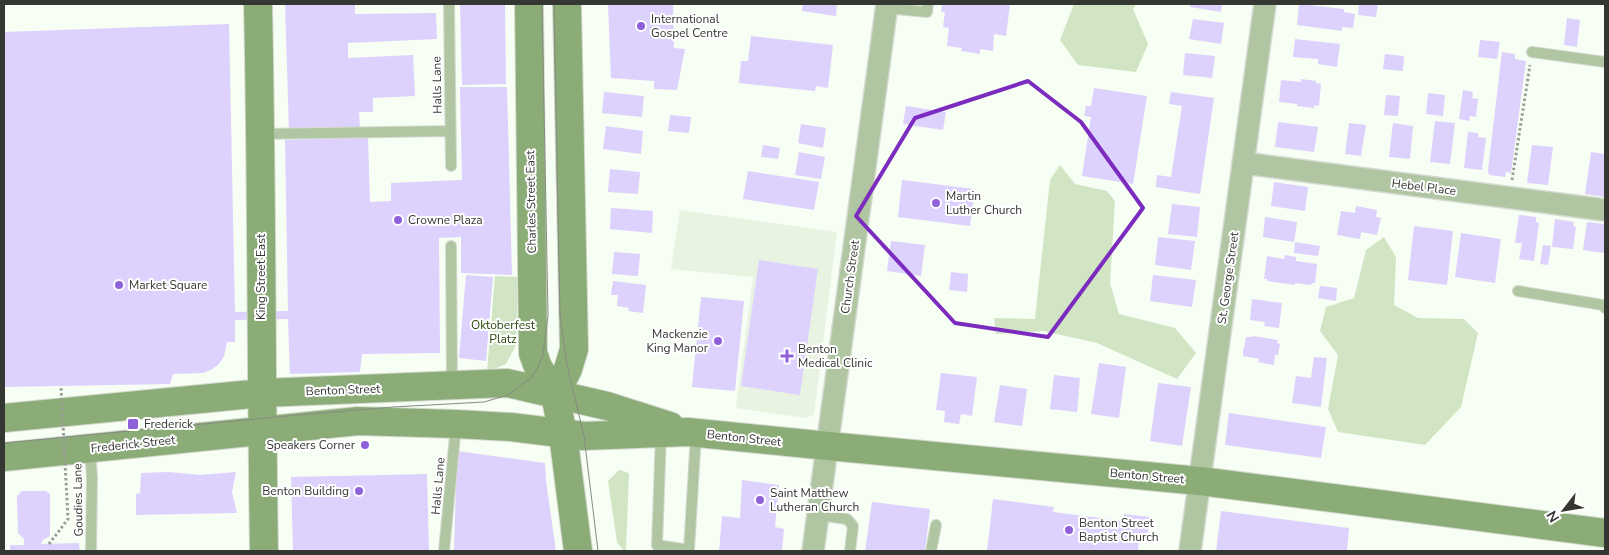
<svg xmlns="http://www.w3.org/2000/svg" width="1609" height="555" font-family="'Nunito Sans',sans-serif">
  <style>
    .built { fill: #e8f3e2 }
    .green { fill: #d1e5c5 }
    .building { fill: #ddd1fd }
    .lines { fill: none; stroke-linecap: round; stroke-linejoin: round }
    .service-casing { stroke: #d4dad0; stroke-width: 12 }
    .minor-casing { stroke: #d4dad0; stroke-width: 24 }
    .secondary-casing { stroke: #d4dad0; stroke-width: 30 }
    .path { stroke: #9a9e97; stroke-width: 3; stroke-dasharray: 2.5 2.5; stroke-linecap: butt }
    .service { stroke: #b0c6a2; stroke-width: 10 }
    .minor { stroke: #b0c6a2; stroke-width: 21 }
    .secondary { stroke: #8bac76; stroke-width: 28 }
    .tram { stroke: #878b84; stroke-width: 1 }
    .path-bridge { stroke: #9a9e97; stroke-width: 3; stroke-dasharray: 2.5 2.5; stroke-linecap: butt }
    .marked { fill: none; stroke: #7b2cbf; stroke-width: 4; stroke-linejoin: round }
    .poi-dot { fill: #8e60da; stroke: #fff; stroke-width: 2 }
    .labels { text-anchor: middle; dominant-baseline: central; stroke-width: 4; stroke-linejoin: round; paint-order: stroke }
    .poi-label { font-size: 12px; fill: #353733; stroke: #fff; text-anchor: start }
    .street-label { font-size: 12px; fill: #353733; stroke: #fff }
    .park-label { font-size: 12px; fill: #29480d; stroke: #fff }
  </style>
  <rect width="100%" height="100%" fill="#f7fef3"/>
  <path class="built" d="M680 210 837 232 814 414 806 418 736 408 753 277 671 269Z"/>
  <path class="green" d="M1074 4H1136L1133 9 1148 44 1136 72 1078 65 1060 40Z
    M1060 165 1075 184 1107 191 1115 201 1110 283 1119 314 1175 328 1196 353 1177 379 1097 343 1043 331 996 334 994 318 1035 319 1050 180Z
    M1384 237 1396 257 1394 305 1418 318 1464 319 1478 333 1461 407 1425 445 1338 432 1328 409 1338 355 1320 331 1326 307 1354 298 1366 250Z
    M495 276 518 277 516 345 506 364 487 372Z
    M619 470 629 473 626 551H624L617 542 608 481Z"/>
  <path class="building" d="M285 4H355V14L436 13 437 39 348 43V58L413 55 415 96 373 98V112H359L360 128 289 130Z
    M460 4H505L506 84 462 85Z
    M608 4H673L674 48 685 49 677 90 654 89V81L611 78Z
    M803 4H837L836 16 802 11Z
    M942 4H1010L1006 36 994 34 993 51 980 49V54L961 51 962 48 947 46 949 28 943 27 945 12H941Z
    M1191 4H1222L1221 12 1190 7Z
    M1299 4 1344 9V12L1355 14 1353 28 1342 27V31L1297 25Z
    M1359 4H1378L1376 17 1358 15Z
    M1567 18 1580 20 1577 47 1564 45Z
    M1193 19 1224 23 1221 44 1189 39Z
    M229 24 235 312 288 311 285 140 368 137 370 202 391 201V183L462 180 460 87H507L512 275 461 273V237L439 238 440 353 362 354 360 372 290 374 288 319 235 320V342H227L224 356 219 364 211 370 203 373 173 374 170 384 4 387V32Z
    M751 36 833 45 828 88 816 86 815 91 739 83 741 61H748Z
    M1295 39 1340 44 1337 67 1318 64V59L1293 57Z
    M1480 40 1500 42 1497 59 1478 57Z
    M1502 52 1515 54V59L1526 61 1511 173 1506 172 1505 177 1489 175 1488 170Z
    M1185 53 1215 56 1212 78 1183 75Z
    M1385 54 1404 56 1403 71 1383 69Z
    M1301 79 1316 81V83L1321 84 1319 106 1314 105V108L1297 106V104L1279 102 1281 80 1301 82Z
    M1094 88 1147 96 1133 184 1082 176 1091 117 1084 116 1086 106H1091Z
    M1463 90 1473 92 1472 98 1478 99 1476 117 1470 116 1469 121 1459 119Z
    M604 92 644 96 642 117 602 113Z
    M1171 92 1214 98 1200 194 1156 187 1157 175 1171 177 1182 106 1169 104Z
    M1428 93 1445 95 1443 116 1426 114Z
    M1386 95 1400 96 1398 116 1384 115Z
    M906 106 946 112 943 130 903 124Z
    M670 115 691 117 689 133 668 131Z
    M1435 121 1455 123 1450 164 1430 162Z
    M1278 122 1318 127 1314 152 1275 147Z
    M1349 123 1366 125 1361 156 1345 154Z
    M1393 123 1413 126 1410 159 1389 157Z
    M801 124 826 128 823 148 798 143Z
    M606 126 643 131 641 154 603 149Z
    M1468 132 1478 133V137L1486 138 1482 170 1464 168Z
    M763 145 780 148 778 159 761 157Z
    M1532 145 1553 147 1548 185 1527 183Z
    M799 152 825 157 821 179 795 175Z
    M1591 152 1605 154V197L1585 194Z
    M610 169 640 172 638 194 608 192Z
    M748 171 819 182 814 210 743 199Z
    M902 180 975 189 970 226 898 217Z
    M1274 182 1308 187 1305 211 1271 206Z
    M1172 204 1200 207 1197 237 1168 234Z
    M1356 206 1377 210 1376 217 1381 218 1377 235 1361 232 1360 239 1337 235 1341 211 1355 213Z
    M611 208 653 211 652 233 610 229Z
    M1519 215 1536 217V222L1539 223 1534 261 1519 259 1522 243H1515Z
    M1265 217 1297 222 1294 242 1263 237Z
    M1555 219 1574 222 1573 226 1576 227 1573 249 1552 247Z
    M1587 222 1605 224 1604 253 1583 250Z
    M1414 226 1453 231 1447 285 1408 280Z
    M1461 233 1501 239 1495 283 1455 277Z
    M1158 237 1195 241 1191 270 1155 265Z
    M891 241 925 245 921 276 887 271Z
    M1295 242 1320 246 1318 256 1294 253Z
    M1543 245 1551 246 1548 265 1540 264Z
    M614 252 640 254 638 276 612 274Z
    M1285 255 1296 257V261L1317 264 1315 283H1312L1311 285 1295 283V285L1267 281V279H1264L1267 256 1284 259Z
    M759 260 818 269 800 395 741 386Z
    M951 272 968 274 967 292 949 290Z
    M466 275 493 277 486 361 459 358Z
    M1153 275 1196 280 1192 307 1150 301Z
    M613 281 646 285 643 313 628 311 629 308 617 306 618 295H611Z
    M1320 286 1337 288 1336 301 1318 298Z
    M701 297 744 301 735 391 692 387Z
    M1252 299 1282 303 1279 328 1264 326 1265 322 1250 320Z
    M1252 336 1278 340 1277 343 1280 344 1278 355H1275L1274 365 1258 362 1259 359 1243 356V348H1244L1246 337H1252Z
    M1314 357 1327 358 1321 407 1292 403 1296 376 1311 378Z
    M1099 363 1126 367 1119 418 1091 414Z
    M941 373 977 377 972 416 961 414 959 424 944 422 945 411 936 410Z
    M1054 375 1080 378 1077 412 1050 409Z
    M1158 383 1191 387 1182 446 1150 441Z
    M1000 385 1027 389 1022 426 994 422Z
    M1229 413 1326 427 1321 458 1225 445Z
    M457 451 545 463 546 481 556 551H454Z
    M169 472 200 475 236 472 232 492 237 513 136 515V494L140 493 141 473Z
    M427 474 429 551H293L291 477Z
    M742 480 779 485 775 527 784 529 782 551H719L722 516 740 518Z
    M22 491H46L50 494V536L43 540 41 544 79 543 80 551H10V545H24V539L18 533 17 496Z
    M993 499 1054 507 1053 512 1123 521 1124 514 1150 517 1147 539 1139 538 1138 551H987Z
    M872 502 930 509 925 551H865Z
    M1221 511 1349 528 1347 551H1216Z"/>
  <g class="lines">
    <g class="service-casing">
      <path id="service" d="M449 4 451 166
        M886 8 927 12 928 4
        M1532 52 1605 62
        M262 134 450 131
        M451 246 452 385
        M1518 291 1603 305 1605 308
        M661 434 657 545 689 550 696 434
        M90 449 92 477 91 551
        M818 515 847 519 853 526 850 551
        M444 551 456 425
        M931 551 936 525"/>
    </g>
    <g class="minor-casing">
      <path id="minor" d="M1243 163 1605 210
        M813 551 887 4
        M1190 551 1265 4"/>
    </g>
    <g class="secondary-casing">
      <path id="secondary" d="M258 4C262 186 261 369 264 551
        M529 4 533 353 538 367 555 395 563 434 578 551
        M555 395 568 369 574 349 567 4
        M4 418 262 393 507 383 607 406 670 426
        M4 457 358 421 456 424 511 427 584 436 688 432 828 446 1200 481 1605 533"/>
    </g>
    <path class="path" d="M1512 180 1530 65"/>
    <use href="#service" class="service"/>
    <use href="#minor" class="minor"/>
    <use href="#secondary" class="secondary"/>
    <path class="tram" d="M554 4 560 316 567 365 584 436 598 551
      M4 443 287 416 393 407 484 402 508 395 531 378 538 367 543 355 548 316 542 4"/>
    <path class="path-bridge" d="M49 544 68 519 61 386"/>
  </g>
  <path class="marked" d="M1028 81 1081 122 1143 208 1048 337 955 323 856 216 915 118Z"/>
  <g class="poi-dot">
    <circle cx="641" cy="26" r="5"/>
    <circle cx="936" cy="203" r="5"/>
    <circle cx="398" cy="220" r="5"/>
    <circle cx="119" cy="285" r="5"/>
    <circle cx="718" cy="341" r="5"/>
    <path d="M784.5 348.5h5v5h5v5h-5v5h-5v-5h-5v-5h5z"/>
    <rect x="127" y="418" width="12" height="12" rx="2.5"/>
    <circle cx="365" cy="445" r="5"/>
    <circle cx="359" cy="491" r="5"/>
    <circle cx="760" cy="500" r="5"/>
    <circle cx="1069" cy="530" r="5"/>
  </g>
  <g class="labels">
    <g class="poi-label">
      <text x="651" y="19">International<tspan x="651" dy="14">Gospel Centre</tspan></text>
      <text x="946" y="196">Martin<tspan x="946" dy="14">Luther Church</tspan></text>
      <text x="408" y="220">Crowne Plaza</text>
      <text x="129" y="285">Market Square</text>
      <text x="708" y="334" text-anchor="end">Mackenzie<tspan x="708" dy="14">King Manor</tspan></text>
      <text x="798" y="349">Benton<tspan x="798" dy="14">Medical Clinic</tspan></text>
      <text x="144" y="424">Frederick</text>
      <text x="355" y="445" text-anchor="end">Speakers Corner</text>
      <text x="349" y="491" text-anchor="end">Benton Building</text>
      <text x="770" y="493">Saint Matthew<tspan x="770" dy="14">Lutheran Church</tspan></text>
      <text x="1079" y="523">Benton Street<tspan x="1079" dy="14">Baptist Church</tspan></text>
    </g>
    <g class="street-label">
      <text transform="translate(437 85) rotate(-91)">Halls Lane</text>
      <text transform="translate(1424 187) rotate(7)">Hebel Place</text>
      <text transform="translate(531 202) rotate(-91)">Charles Street East</text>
      <text transform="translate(261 277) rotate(-90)">King Street East</text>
      <text transform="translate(850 277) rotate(-82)">Church Street</text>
      <text transform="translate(1228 278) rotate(-82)">St. George Street</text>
      <text transform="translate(343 390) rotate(-2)">Benton Street</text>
      <text transform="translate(744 438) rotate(6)">Benton Street</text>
      <text transform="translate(133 444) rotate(-6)">Frederick Street</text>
      <text transform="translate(1147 476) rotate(5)">Benton Street</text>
      <text transform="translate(438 486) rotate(-85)">Halls Lane</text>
      <text transform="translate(78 500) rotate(-91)">Goudies Lane</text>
    </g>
    <g class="park-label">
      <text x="503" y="325">Oktoberfest<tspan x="503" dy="14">Platz</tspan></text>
    </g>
  </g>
  <rect width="1609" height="555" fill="none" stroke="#353733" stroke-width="10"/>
  <g transform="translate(1564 510) rotate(239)" stroke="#ffffff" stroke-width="4" paint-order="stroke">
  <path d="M0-4L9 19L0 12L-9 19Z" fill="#353733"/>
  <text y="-8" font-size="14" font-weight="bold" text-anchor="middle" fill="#353733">N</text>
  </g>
</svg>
